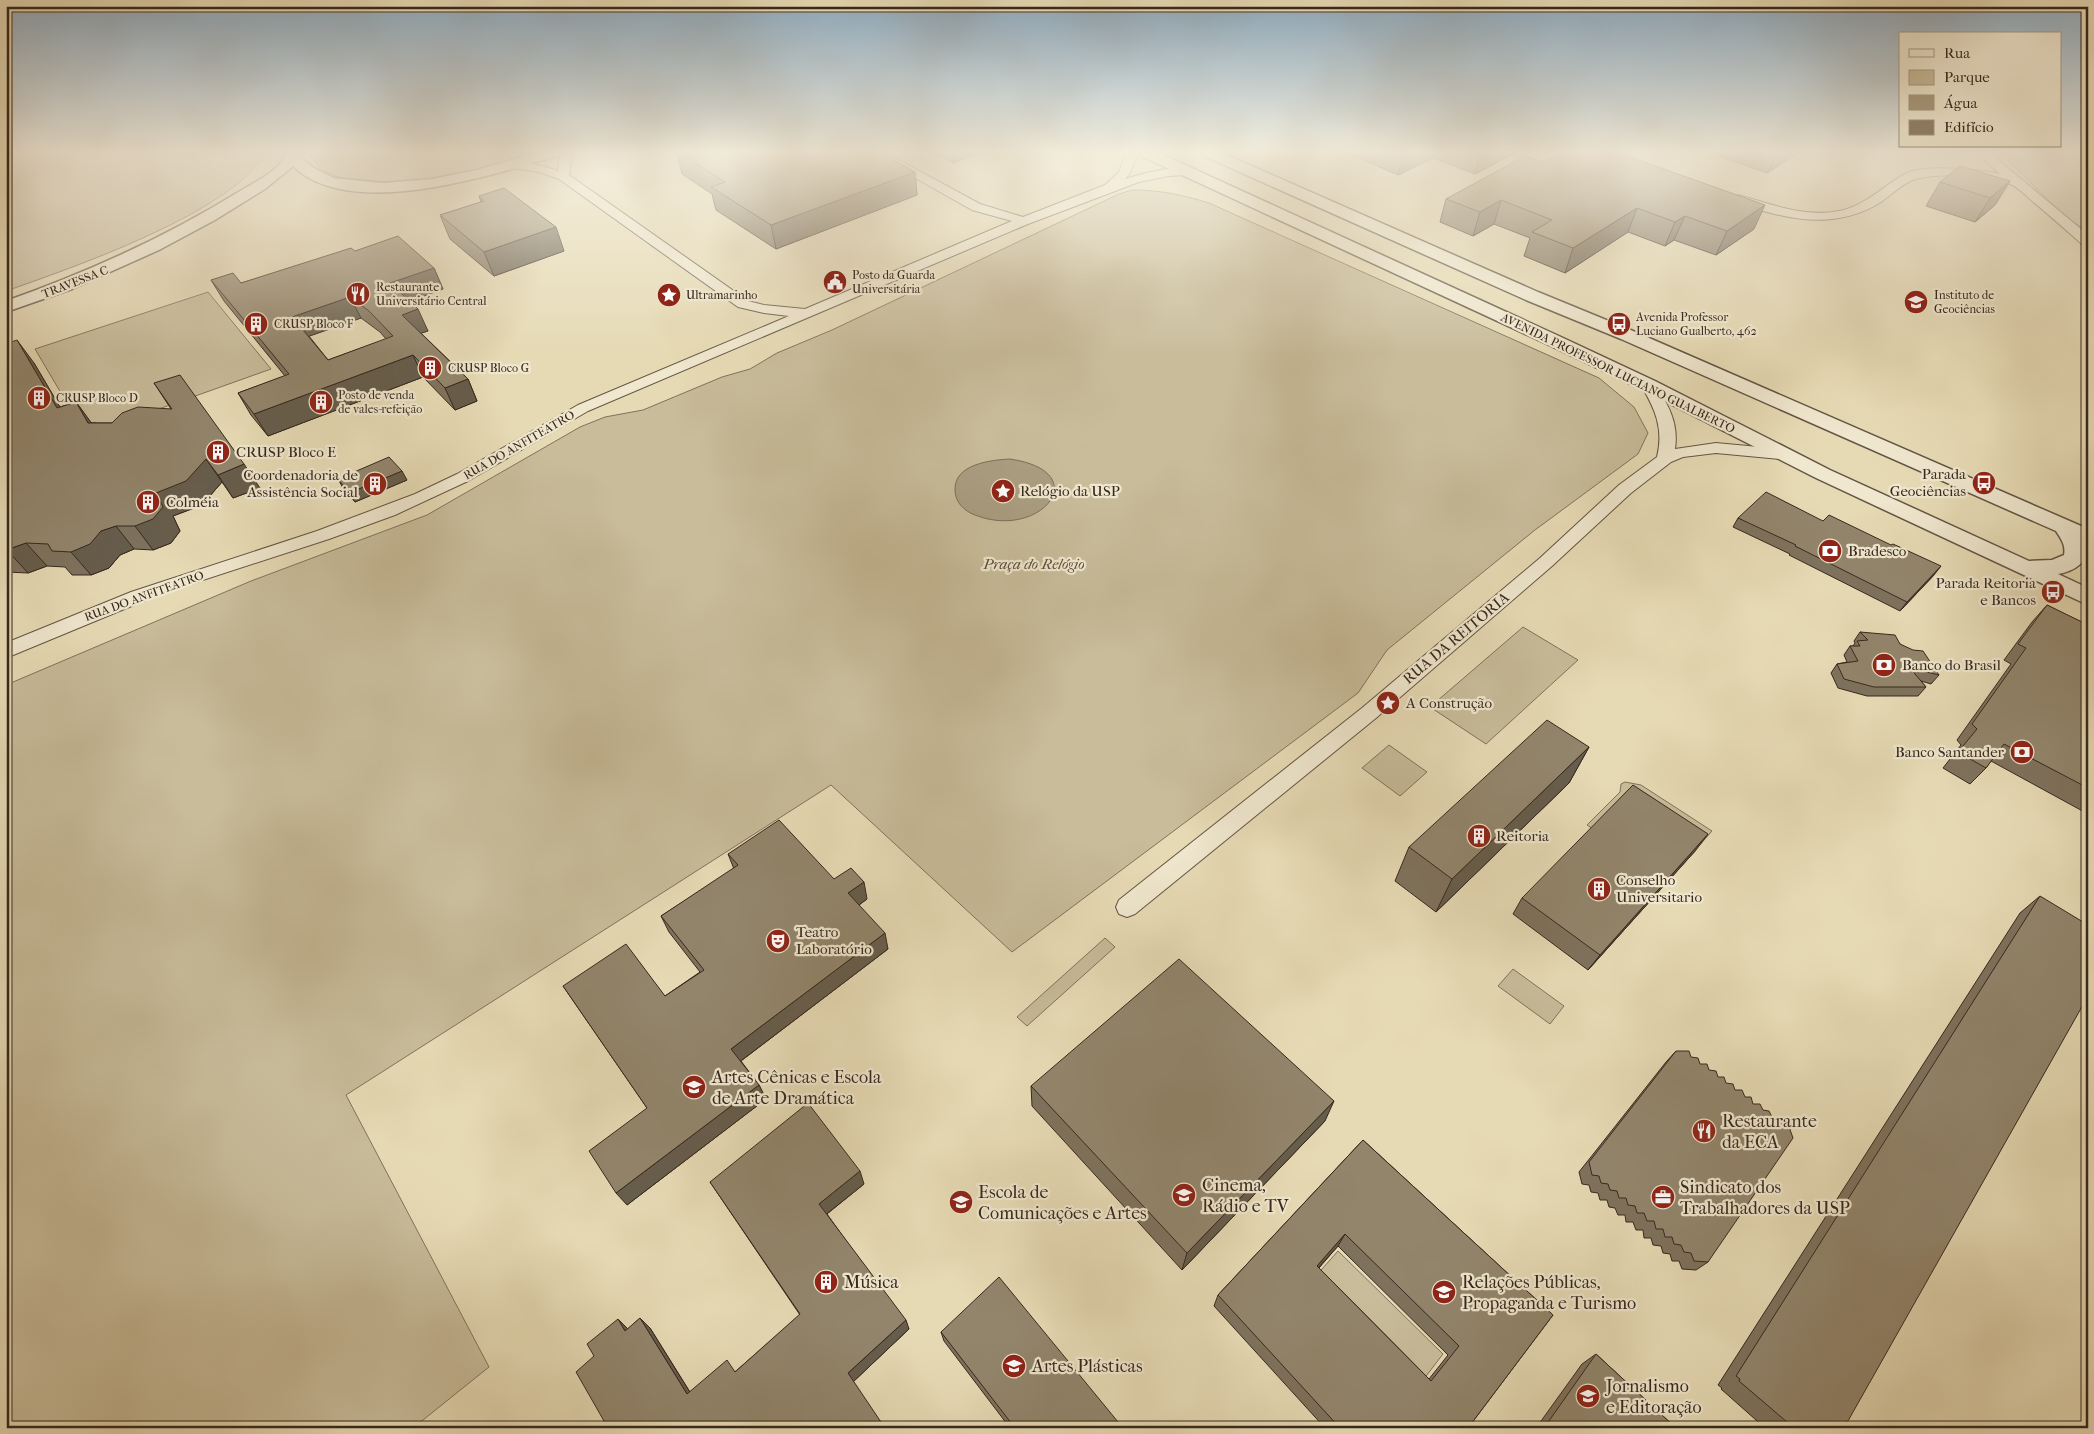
<svg xmlns="http://www.w3.org/2000/svg" width="2094" height="1434" font-family="'IM FELL French Canon',serif">
  <style>
    .green { fill: #c8bc9a; stroke: #80725c }
    .water { fill: #aa9d81; stroke: #7c6e59 }
    .lines { fill: none; stroke-linecap: round; stroke-linejoin: round }
    .minor-casing { stroke: #635443; stroke-width: 2 }
    .tertiary-casing { stroke: #635443; stroke-width: 3 }
    .minor { fill: #efe7ce; fill-rule: evenodd }
    .tertiary { fill: #efe7ce; fill-rule: evenodd }
    .wall { fill: #7e725d; stroke: #37281d; fill-rule: evenodd }
    .shaded-wall { fill: #665d4c; stroke: #37281d }
    .building { fill: #92856c; stroke: #37281d; fill-rule: evenodd }
    .labels { text-anchor: middle; dominant-baseline: central; stroke-width: 4.5; stroke-linejoin: round; paint-order: stroke }
    .far-poi-label { font-size: 12px; fill: #37281d; stroke: #efe7ce; text-anchor: start }
    .far-street-label { font-size: 12px; fill: #37281d; stroke: #efe7ce }
    .poi-label { font-size: 15px; fill: #37281d; stroke: #efe7ce; text-anchor: start }
    .park-label { font-size: 15px; font-style: italic; fill: #5b4d3c; stroke: #efe7ce }
    .street-label { font-size: 15px; fill: #37281d; stroke: #efe7ce }
    .near-poi-label { font-size: 18px; fill: #37281d; stroke: #efe7ce; text-anchor: start }
  </style>
  <rect width="100%" height="100%" fill="#e6dab4"/>
  <filter id="stains"><feTurbulence type="fractalNoise" baseFrequency=".004" numOctaves="4"/><feColorMatrix values="0 0 0 0 .2 0 0 0 0 .09 0 0 0 0 .02 0 0 0 .5 -.17"/></filter>
  <radialGradient id="worn" r=".72"><stop offset=".6" stop-color="#630" stop-opacity="0"/><stop offset="1" stop-color="#630" stop-opacity=".3"/></radialGradient>
  <path class="green" d="M6 153H265C234 212 69 269 6 291Z
    M309 153H533C506 162 479 171 452 178 442 180 432 180 422 180 390 183 325 190 309 153Z
    M2000 153H2088V161H2079C2084 171 2093 178 2084 190L2088 195V232L2066 217Z
    M1132 190C1160 190 1183 195 1209 203L1599 378 1634 407 1648 433 1638 454 1535 530 1387 650 1358 693 1012 952 831 785 346 1095 489 1367 413 1428H6V685L251 581 427 515 580 427 605 417 643 410 722 377 750 369 777 353 832 330 1119 194Z
    M208 292 271 369 100 430 95 422 81 427 35 349Z
    M1523 627 1578 660 1486 744 1430 707Z
    M1389 745 1427 772 1400 796 1362 768Z
    M1625 782 1641 785 1712 831 1698 847 1624 798 1593 829 1587 825 1620 792 1621 784Z
    M1105 938 1115 947 1027 1026 1017 1017Z
    M1513 969 1564 1006 1550 1024 1498 986Z
    M1338 1251 1443 1354 1420 1384 1314 1278Z"/>
  <path class="water" d="M1010 459C1097 472 1040 541 975 515 964 511 955 502 955 490 954 464 991 460 1010 459Z"/>
  <g class="lines">
    <g class="minor-casing">
      <path id="minor" d="M560 153H572L569 175 748 301 764 305 805 309 1012 221 972 210 871 153H886L980 204 1023 217 1105 185 1119 172 1126 153H1138L1130 173 1125 179C1138 175 1182 162 1192 171L1186 175 1168 176 1139 182 1028 224 588 411 468 481 395 515 329 539 163 593 6 658V643L131 592 317 531 415 494 457 474 578 405 789 316 764 313 738 307 559 179 539 172 508 167 506 165C514 157 547 167 558 171Z
        M1977 153H1990L2088 235V246L2083 245C2066 230 2049 215 2031 200 2025 195 2018 187 2010 184 1984 176 1942 172 1916 179 1904 182 1891 195 1881 202 1846 224 1809 223 1771 213 1760 210 1739 207 1732 199L1738 195C1772 204 1803 218 1839 211 1865 206 1883 186 1905 174 1925 164 1978 169 2000 174Z
        M1648 381 1653 382C1668 403 1679 423 1675 449L1716 443 1781 449 1787 451 1789 454 1787 457 1781 459 1716 453 1683 457 1671 462 1631 493 1552 566 1376 718 1135 914 1127 917 1119 914 1116 907 1119 900 1362 708 1540 558 1619 485 1657 457C1664 428 1655 409 1641 385L1643 382Z"/>
    </g>
    <g class="tertiary-casing">
      <path id="tertiary" d="M286 153H300V156L312 167 334 178 383 183 432 179 477 170 535 153H559L557 156C491 175 350 222 293 166L265 189 215 220 159 250 72 289 6 312V301C88 272 166 237 240 191 252 184 284 168 286 153Z
        M1139 153H1159L1561 337 1655 381 1830 470 2029 561 2052 560 2064 555C2066 545 2061 539 2056 531L1621 339 1526 300 1204 156 1202 153H1222L1538 292 1633 331 2088 529V544L2085 543C2091 562 2074 571 2058 574L2088 588V605L1816 478 1641 389 1549 345 1141 156Z"/>
    </g>
    <use href="#minor" class="minor"/>
    <use href="#tertiary" class="tertiary"/>
  </g>
  <path class="wall" d="M677 153H881L915 172 917 195 776 249 716 210 712 194 682 174Z
    M934 153H980L953 163Z
    M1347 153H1515L1475 174 1433 158 1398 175Z
    M1709 153H1798L1767 173Z
    M1542 162 1754 229 1716 255 1674 240 1665 246 1628 232 1565 273 1524 256 1530 238 1494 224 1473 236 1440 222 1446 199Z
    M2010 181 1995 205 1975 222 1926 206 1940 182Z
    M479 196 564 251 494 276 450 239 440 215 481 202Z
    M355 251 434 268 443 289 409 301 428 331 421 333 468 379 477 401 455 410 423 377 268 436 251 415 238 393 285 376 224 301 211 280 241 283ZM361 318 380 332 386 339 328 360 309 336Z
    M6 344 34 363 60 407 76 402 91 423H112L171 409 154 383 260 488 233 498 222 482 202 505 173 516 180 531 171 543 153 550 134 549 120 555 109 568 91 575H72L65 567 47 566 28 573 6 572Z
    M338 479 407 480 355 502 343 488Z
    M1738 518 1934 575 1900 611 1789 555 1790 554 1733 527Z
    M2047 605 2088 625V814L1991 761 1986 768 1970 784 1943 768 1961 745 1957 740 2011 664 2004 660 2032 622Z
    M1860 632 1900 644 1939 675 1931 684 1921 681 1926 687 1918 696H1867L1838 688 1831 673 1837 664 1847 662 1844 655 1850 646H1853L1855 643 1854 641Z
    M1589 747 1569 783 1436 912 1395 881 1409 847Z
    M1696 850 1588 970 1513 914 1522 898Z
    M728 854 834 879 867 899 859 905 888 949 741 1061 759 1085 766 1099 627 1205 647 1108 563 986 665 996 700 972 669 932 661 916 734 869Z
    M2040 896 1844 1428H1765L1721 1389 1722 1388 1718 1385 2020 913Z
    M1676 1051 1708 1262 1696 1270 1682 1269 1679 1261H1672L1670 1254 1663 1253 1661 1246 1653 1245 1651 1238H1644L1643 1230H1636L1633 1222H1626L1625 1215H1618L1615 1208 1609 1207 1607 1200H1600L1598 1193 1591 1192 1589 1185 1582 1184 1579 1172 1666 1062Z
    M1031 1086 1325 1121 1182 1270 1032 1106Z
    M1363 1140 1553 1315 1468 1428H1325L1214 1306 1218 1295ZM1338 1246 1448 1355 1429 1379 1319 1268Z
    M710 1182 864 1184 827 1214 909 1329 854 1381 608 1428 594 1356 618 1319 628 1329 640 1318 650 1328 690 1392 736 1371 800 1315Z
    M941 1332 1123 1428H1010L944 1341Z
    M1596 1354 1676 1428H1536L1582 1364Z"/>
  <path class="shaded-wall" d="M952 153H980L953 163Z
    M1403 153H1434L1433 158 1398 175Z
    M1480 153H1515L1475 174Z
    M1777 153H1798L1767 173Z
    M915 172 917 195 776 249 771 225Z
    M2010 181 1995 205 1975 222 1990 198Z
    M1501 200 1494 224 1473 236 1480 212Z
    M1765 205 1754 229 1716 255 1727 231Z
    M1637 208 1628 232 1565 273 1573 248Z
    M1685 216 1674 240 1665 246 1675 222Z
    M556 227 564 251 494 276 484 252Z
    M434 268 443 289 400 305 390 283Z
    M350 297 361 318 304 338 292 317Z
    M418 309 428 331 412 336 402 315Z
    M17 340 34 363 74 431 57 408Z
    M413 355 423 377 268 436 254 414Z
    M468 379 477 401 455 410 445 388Z
    M76 402 93 425 88 423Z
    M206 459 222 482 202 505 173 516 180 531 171 543 153 550 135 526 156 493Z
    M244 464 260 488 233 498 218 475Z
    M402 471 407 480 355 502 349 493Z
    M116 526 134 549 120 555 109 568 91 575 71 552 101 531Z
    M26 543 47 566 28 573 7 550Z
    M1941 566 1934 575 1900 611 1907 602Z
    M1589 747 1569 783 1436 912 1452 879Z
    M1708 834 1696 850 1588 970 1600 955Z
    M864 882 867 899 852 910 848 893Z
    M885 933 888 949 738 1063 731 1049Z
    M759 1085 766 1099 627 1205 616 1193Z
    M1334 1101 1325 1121 1182 1270 1187 1253Z
    M860 1171 864 1184 824 1216 819 1204Z
    M1345 1234 1338 1246 1310 1277 1317 1266Z
    M640 1318 650 1328 696 1402 687 1394Z
    M618 1319 628 1329 625 1331Z
    M906 1320 909 1329 853 1382 848 1373Z"/>
  <path class="building" d="M679 153H881L915 172 771 225 711 187 725 182Z
    M1558 153H1619L1765 205 1727 231 1685 216 1675 222 1637 208 1573 248 1532 232 1552 220 1501 200 1480 212 1446 199 1525 156 1542 162Z
    M1960 166 2010 181 1990 198 1940 182Z
    M504 188 556 227 484 252 440 215 484 201 479 196Z
    M398 236 434 268 390 283 418 309 402 315 468 379 445 388 413 355 254 414 238 393 289 374 211 280 233 273 241 283 351 248 355 251ZM350 297 369 311 393 336 328 360 292 317Z
    M17 340 57 408 76 402 88 423H112L122 413 138 407 172 409 154 383 180 375 244 464 218 475 206 459 186 481 156 493 163 507 153 519 135 526H116L101 531 90 544 71 552 52 551 48 544 26 543 6 550V344Z
    M389 457 402 471 349 493 338 479Z
    M1766 492 1823 521 1829 515 1891 545 1893 544 1941 566 1907 602 1795 546 1796 545 1738 518Z
    M2047 605 2088 625V788L2004 744 1986 768 1958 752 1977 729 1972 724 2026 648 2018 644Z
    M1860 632 1895 635 1900 644 1913 650 1923 651 1939 675 1910 668 1926 687H1874L1844 679 1837 664 1858 661 1850 646H1860L1857 641 1868 640Z
    M1547 720 1589 747 1452 879 1409 847Z
    M1633 785 1708 834 1600 955 1522 898Z
    M779 820 834 879 851 868 864 882 848 893 885 933 731 1049 759 1085 616 1193 589 1151 647 1108 563 986 626 944 665 996 704 970 661 916 738 865 728 854Z
    M2040 896 2088 925V996L1844 1428H1794L1739 1381 1740 1379 1736 1376Z
    M1179 959 1334 1101 1187 1253 1031 1086Z
    M1676 1051H1689L1691 1057 1698 1058 1700 1064H1707L1709 1070 1716 1071 1718 1077H1724L1726 1083 1733 1084 1735 1090H1742L1745 1097H1751L1753 1104H1760L1763 1110 1769 1111 1772 1117 1779 1118 1781 1124H1788L1793 1138 1708 1262 1694 1261 1691 1253 1684 1252 1681 1245 1674 1244 1672 1237H1665L1663 1229H1656L1654 1221H1647L1644 1213H1637L1635 1206 1628 1205 1626 1198H1619L1617 1191 1610 1190 1608 1184 1601 1183 1599 1176 1592 1175 1589 1162Z
    M808 1103 860 1171 819 1204 906 1320 848 1373 885 1428H608L576 1372 594 1356 587 1344 618 1319 625 1331 640 1318 687 1394 727 1360 735 1372 800 1314 710 1182Z
    M1363 1140 1553 1315 1468 1428H1340L1218 1295ZM1345 1234 1459 1346 1431 1381 1317 1266Z
    M999 1277 1123 1428H1015L941 1332Z
    M1596 1354 1676 1428H1544Z"/>
  <linearGradient id="sky" x2="0" y2="1"><stop stop-color="#8fabbf"/><stop offset="0.43" stop-color="#f4eedd"/><stop offset="1" stop-color="#f4eedd" stop-opacity="0"/></linearGradient>
  <rect width="2094" height="354" fill="url(#sky)"/>
  <defs>
    <g id="civic-disc" transform="scale(1.25)"><circle r="9.5" fill="#8f2418" stroke="#efe7ce"/><path d="M-.6-6.5H3V-4.5H.6V-3L4-1V1h2V6H-6V1h2V-1L-.6-3ZM-1.2 2.5V6h2.4V2.5Z" fill="#fff"/></g>
    <g id="restaurant-disc" transform="scale(1.25)"><circle r="9.5" fill="#8f2418" stroke="#efe7ce"/><path d="M-5-6h1v4h1v-4h1v4h1v-4h1v5L-1.5 .5V6h-2V.5L-5-1ZM5-6V6H3V1.5H1.5Q1.5-4 5-6Z" fill="#fff"/></g>
    <g id="sight-disc" transform="scale(1.25)"><circle r="9.5" fill="#8f2418" stroke="#efe7ce"/><path d="M0-6L1.8-2.2L6-1.7L2.9 1.2L3.7 5.4L0 3.3L-3.7 5.4L-2.9 1.2L-6-1.7L-1.8-2.2Z" fill="#fff"/></g>
    <g id="university-disc" transform="scale(1.25)"><circle r="9.5" fill="#8f2418" stroke="#efe7ce"/><path d="M0-5L7-2L0 1L-7-2ZM-4 1L0 2.5L4 1V4Q0 6-4 4Z" fill="#fff"/></g>
    <g id="building-disc" transform="scale(1.25)"><circle r="9.5" fill="#8f2418" stroke="#efe7ce"/><path d="M-4-6H4V6H1V3H-1V6H-4ZM-2.5-4.3h1.7v1.8h-1.7ZM.8-4.3h1.7v1.8H.8ZM-2.5-1h1.7V.8h-1.7ZM.8-1h1.7V.8H.8Z" fill="#fff"/></g>
    <g id="bus-disc" transform="scale(1.25)"><circle r="9.5" fill="#8f2418" stroke="#efe7ce"/><path d="M-5-6H5V4H4V6H2V4H-2V6H-4V4H-5ZM-3.5-4V0h7V-4ZM-3.5 1.2v1.5H-2V1.2ZM2 1.2v1.5H3.5V1.2Z" fill="#fff"/></g>
    <g id="bank-disc" transform="scale(1.25)"><circle r="9.5" fill="#8f2418" stroke="#efe7ce"/><path d="M-6-4H6V4H-6ZM0-2.3a2.3 2.3 0 1 0 0 4.6a2.3 2.3 0 1 0 0-4.6Z" fill="#fff"/></g>
    <g id="theatre-disc" transform="scale(1.25)"><circle r="9.5" fill="#8f2418" stroke="#efe7ce"/><path d="M-5-5.5Q0-4 5-5.5V0Q5 5 0 6Q-5 5-5 0ZM-3.3-2.5H-1v1.5H-3.3ZM1-2.5H3.3v1.5H1ZM-2.8 1Q0 5.5 2.8 1Z" fill="#fff"/></g>
    <g id="office-disc" transform="scale(1.25)"><circle r="9.5" fill="#8f2418" stroke="#efe7ce"/><path d="M-6-3h4V-5.5h4V-3h4V5H-6ZM-1-4.5V-3h2v-1.5ZM-6 0V1H6V0Z" fill="#fff"/></g>
  </defs>
  <g fill-rule="evenodd">
    <use href="#civic-disc" x="835" y="282"/>
    <use href="#restaurant-disc" x="358" y="294"/>
    <use href="#sight-disc" x="669" y="295"/>
    <use href="#university-disc" x="1916" y="302"/>
    <use href="#building-disc" x="256" y="324"/>
    <use href="#bus-disc" x="1619" y="324"/>
    <use href="#building-disc" x="430" y="368"/>
    <use href="#building-disc" x="39" y="398"/>
    <use href="#building-disc" x="321" y="402"/>
    <use href="#building-disc" x="218" y="452"/>
    <use href="#bus-disc" x="1984" y="483"/>
    <use href="#building-disc" x="375" y="484"/>
    <use href="#sight-disc" x="1003" y="491"/>
    <use href="#building-disc" x="148" y="502"/>
    <use href="#bank-disc" x="1830" y="551"/>
    <use href="#bus-disc" x="2053" y="592"/>
    <use href="#bank-disc" x="1884" y="665"/>
    <use href="#sight-disc" x="1388" y="703"/>
    <use href="#bank-disc" x="2022" y="752"/>
    <use href="#building-disc" x="1479" y="836"/>
    <use href="#building-disc" x="1599" y="889"/>
    <use href="#theatre-disc" x="778" y="941"/>
    <use href="#university-disc" x="694" y="1087"/>
    <use href="#restaurant-disc" x="1704" y="1131"/>
    <use href="#university-disc" x="1184" y="1195"/>
    <use href="#office-disc" x="1663" y="1197"/>
    <use href="#university-disc" x="961" y="1202"/>
    <use href="#building-disc" x="826" y="1282"/>
    <use href="#university-disc" x="1444" y="1292"/>
    <use href="#university-disc" x="1014" y="1366"/>
    <use href="#university-disc" x="1588" y="1396"/>
  </g>
  <g class="labels">
    <g class="far-poi-label">
      <text x="852" y="275">Posto da Guarda<tspan x="852" dy="14">Universitária</tspan></text>
      <text x="376" y="287">Restaurante<tspan x="376" dy="14">Universitário Central</tspan></text>
      <text x="686" y="295">Ultramarinho</text>
      <text x="1934" y="295">Instituto de<tspan x="1934" dy="14">Geociências</tspan></text>
      <text x="1636" y="317">Avenida Professor<tspan x="1636" dy="14">Luciano Gualberto, 462</tspan></text>
      <text x="274" y="324">CRUSP Bloco F</text>
      <text x="448" y="368">CRUSP Bloco G</text>
      <text x="338" y="395">Posto de venda<tspan x="338" dy="14">de vales-refeição</tspan></text>
      <text x="56" y="398">CRUSP Bloco D</text>
    </g>
    <g class="far-street-label">
      <text transform="translate(75 282) rotate(-21)">TRAVESSA C</text>
      <text transform="translate(1618 373) rotate(26)">AVENIDA PROFESSOR LUCIANO GUALBERTO</text>
      <text transform="translate(519 445) rotate(-30)">RUA DO ANFITEATRO</text>
      <text transform="translate(144 596) rotate(-20)">RUA DO ANFITEATRO</text>
    </g>
    <g class="poi-label">
      <text x="236" y="452">CRUSP Bloco E</text>
      <text x="1966" y="474" text-anchor="end">Parada<tspan x="1966" dy="17">Geociências</tspan></text>
      <text x="358" y="475" text-anchor="end">Coordenadoria de<tspan x="358" dy="17">Assistência Social</tspan></text>
      <text x="1020" y="491">Relógio da USP</text>
      <text x="166" y="502">Colméia</text>
      <text x="1848" y="551">Bradesco</text>
      <text x="2036" y="583" text-anchor="end">Parada Reitoria<tspan x="2036" dy="17">e Bancos</tspan></text>
      <text x="1902" y="665">Banco do Brasil</text>
      <text x="1406" y="703">A Construção</text>
      <text x="2004" y="752" text-anchor="end">Banco Santander</text>
      <text x="1496" y="836">Reitoria</text>
      <text x="1616" y="880">Conselho<tspan x="1616" dy="17">Universitario</tspan></text>
      <text x="796" y="932">Teatro<tspan x="796" dy="17">Laboratório</tspan></text>
    </g>
    <g class="park-label">
      <text x="1034" y="564">Praça do Relógio</text>
    </g>
    <g class="street-label">
      <text transform="translate(1456 638) rotate(-40)">RUA DA REITORIA</text>
    </g>
    <g class="near-poi-label">
      <text x="712" y="1077">Artes Cênicas e Escola<tspan x="712" dy="21">de Arte Dramática</tspan></text>
      <text x="1722" y="1121">Restaurante<tspan x="1722" dy="21">da ECA</tspan></text>
      <text x="1202" y="1185">Cinema,<tspan x="1202" dy="21">Rádio e TV</tspan></text>
      <text x="1680" y="1187">Sindicato dos<tspan x="1680" dy="21">Trabalhadores da USP</tspan></text>
      <text x="978" y="1192">Escola de<tspan x="978" dy="21">Comunicações e Artes</tspan></text>
      <text x="844" y="1282">Música</text>
      <text x="1462" y="1282">Relações Públicas,<tspan x="1462" dy="21">Propaganda e Turismo</tspan></text>
      <text x="1032" y="1366">Artes Plásticas</text>
      <text x="1606" y="1386">Jornalismo<tspan x="1606" dy="21">e Editoração</tspan></text>
    </g>
  </g>
  <rect width="2094" height="1434" fill="none" stroke="#e6dab4" stroke-width="25"/>
  <rect x="8" y="8" width="2079" height="1419" fill="none" stroke="#37281d" stroke-width="2.5"/>
  <rect x="12" y="12" width="2069" height="1409" fill="none" stroke="#37281d"/>
  <rect x="1899" y="32" width="162" height="115" fill="#efe7ce" stroke="#a59b87"/>
  <rect x="1909" y="49" width="25" height="8" fill="#efe7ce" stroke="#a59b87"/>
  <text x="1944" y="58" font-size="15" fill="#37281d">Rua</text>
  <rect x="1909" y="70" width="25" height="15" fill="#c8bc9a" stroke="#a59b87"/>
  <text x="1944" y="82" font-size="15" fill="#37281d">Parque</text>
  <rect x="1909" y="95" width="25" height="15" fill="#aa9d81" stroke="#a59b87"/>
  <text x="1944" y="108" font-size="15" fill="#37281d">Água</text>
  <rect x="1909" y="120" width="25" height="15" fill="#92856c" stroke="#a59b87"/>
  <text x="1944" y="132" font-size="15" fill="#37281d">Edifício</text>
  <rect width="100%" height="100%" filter="url(#stains)"/>
  <rect width="100%" height="100%" fill="url(#worn)"/>
</svg>
